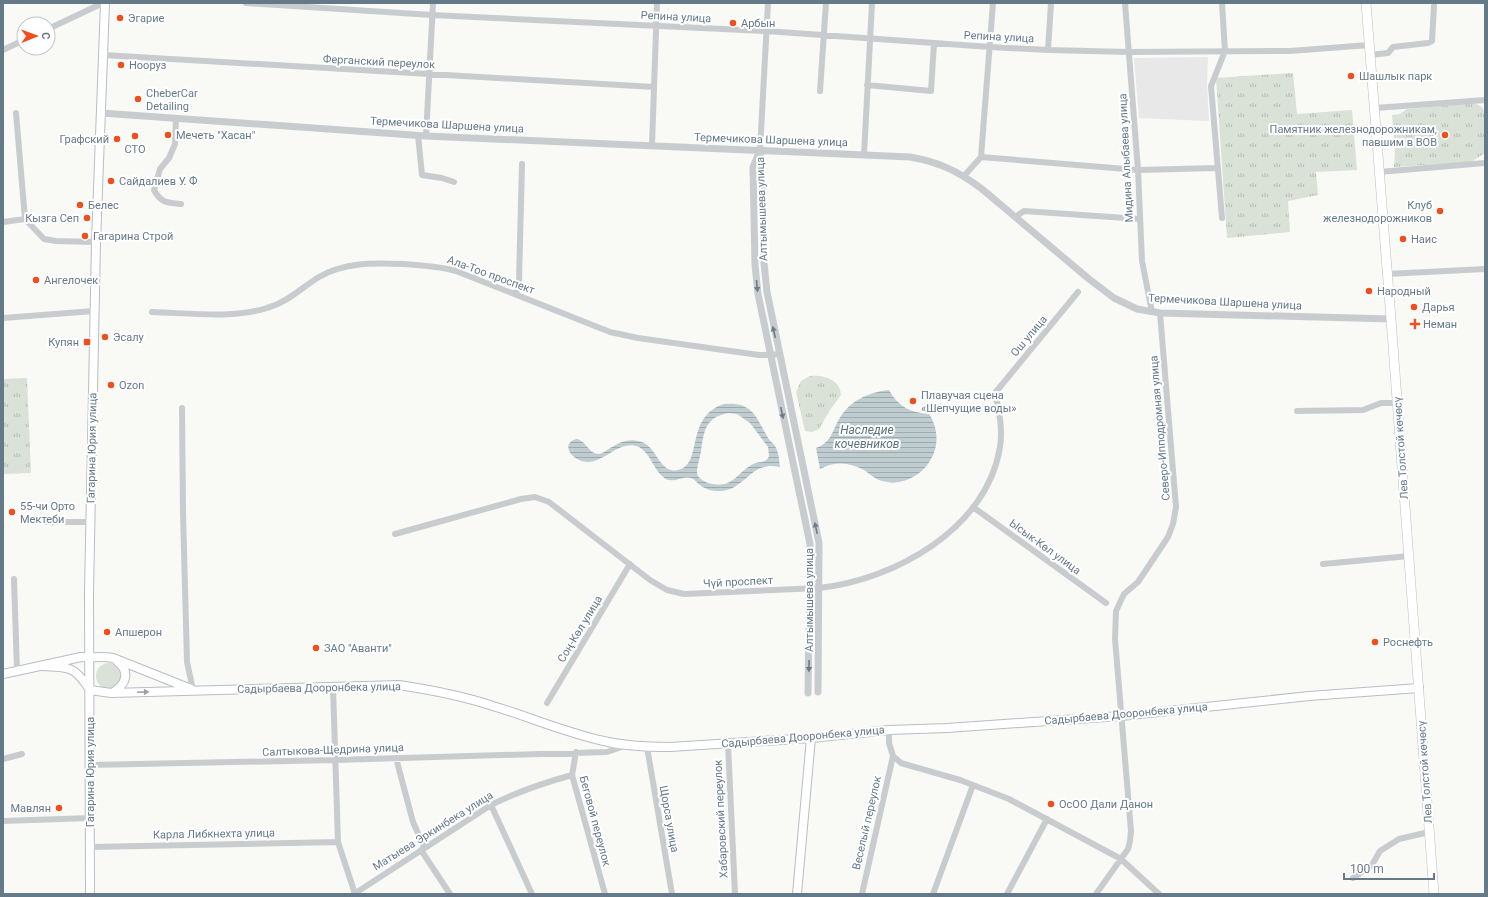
<svg xmlns="http://www.w3.org/2000/svg" width="1488" height="897" font-family="Roboto,sans-serif">
  <style>
    .built { fill: #e7e8e7 }
    .grass { fill: #dae1d6 }
    .park { fill: url(#park-tufts) }
    .water { fill: url(#water-rules); fill-rule: evenodd }
    .lines { fill: none; stroke-linecap: round; stroke-linejoin: round }
    .secondary-casing { stroke: #b8bec2; stroke-width: 10 }
    .primary-casing { stroke: #bbbfc3; stroke-width: 10 }
    .minor { stroke: #c8cccf; stroke-width: 6 }
    .tertiary { stroke: #c8cccf; stroke-width: 7 }
    .secondary { stroke: #fff; stroke-width: 8 }
    .primary { stroke: #fff; stroke-width: 9 }
    .oneway { fill: #6a7d8c }
    .oneway2 { fill: #93a1ac }
    .poi-dot { fill: #f14e1d; stroke: #fff; stroke-width: 1.5 }
    .labels { text-anchor: middle; dominant-baseline: central; stroke-width: 4; stroke-linejoin: round; paint-order: stroke }
    .street-label { font-size: 11px; fill: #657989; stroke: #fff }
    .poi-label { font-size: 11px; fill: #657989; stroke: #fff; text-anchor: start }
    .water-label { font-size: 12px; font-style: italic; fill: #5c747d; stroke: #fff }
  </style>
  <defs>
    <pattern id="park-tufts" width="24" height="20" patternUnits="userSpaceOnUse"><rect width="24" height="20" fill="#dae1d6"/><path d="M3 7l-1-3M5 7V3M7 7l1-3M15 17l-1-3M17 17v-4M19 17l1-3" fill="none" stroke="#b4bbb3"/></pattern>
    <pattern id="water-rules" width="6" height="5" patternUnits="userSpaceOnUse"><rect width="6" height="5" fill="#bfccd0"/><path d="M0 2.5h6" fill="none" stroke="#9faaaf"/></pattern>
  </defs>
  <rect width="100%" height="100%" fill="#f9f9f6"/>
  <path class="built" d="M1208 57 1207 84 1209 121 1139 118 1134 58Z"/>
  <path class="grass" d="M96 676a13 13 0 1 1 26 0a13 13 0 1 1-26 0Z"/>
  <path class="park" d="M1293 73 1297 114 1352 110 1357 170 1316 172 1318 195 1288 201 1290 232 1227 238 1216 78Z
    M1475 103 1482 107 1485 114V153L1471 162 1394 167 1395 152 1392 115 1400 114 1407 109Z
    M810 376C823 374 841 380 841 395L830 410 819 429 812 432 805 431 796 392 801 381Z
    M27 378 31 473 3 474V379Z"/>
  <path class="water" d="M889 390C897 406 911 413 929 414 937 426 939 442 933 455 925 474 903 487 882 481 875 479 870 474 864 470 849 462 835 461 820 469L816 448C830 443 832 433 838 421 849 401 866 393 889 390Z
    M724 404C752 402 755 415 767 436 769 441 775 444 776 448 779 454 779 461 780 467 750 460 746 490 720 491 713 491 706 490 700 485 697 483 695 479 691 478 681 475 672 486 662 476 653 468 650 453 639 447 620 439 607 461 588 462 572 462 559 443 577 439 586 441 589 454 599 454 604 453 608 449 612 447 622 440 634 438 644 443 658 450 661 477 681 469 702 461 686 416 724 404ZM729 413 737 414 750 423 768 447 769 456C766 464 759 461 753 464 736 473 733 490 708 483 703 481 698 478 697 473 697 465 700 458 701 451 704 431 705 417 729 413Z"/>
  <g class="lines">
    <g class="secondary-casing">
      <path id="secondary" d="M41 666C68 667 74 665 90 690L111 693 399 685C432 690 464 696 496 707 532 718 567 733 604 741 625 746 648 747 670 747L811 738 889 730 947 728 1121 716 1309 696 1419 688
        M3 674 81 657C92 658 102 656 113 658L191 689
        M112 693C126 685 131 672 117 661
        M90 894 89 592 96 242 105 3
        M797 894 811 738"/>
    </g>
    <g class="primary-casing">
      <path id="primary" d="M1366 3 1391 319 1434 894"/>
    </g>
    <path class="minor" d="M246 3 432 15 766 31 990 47 1048 50 1129 52 1290 51 1369 45
      M1125 3 1138 170 1142 261 1152 312
      M48 29 103 3
      M3 50 24 40
      M1048 50 1051 3
      M103 55 654 87
      M1370 55 1388 53 1393 47 1428 43 1432 41 1434 6
      M867 85 931 91 934 43
      M820 91 826 3
      M1375 108 1485 100
      M176 118 175 144 169 158 160 169 154 190C161 203 167 203 181 204
      M418 135 422 175 442 178 454 182
      M426 136 433 3
      M652 145 657 3
      M760 150 768 3
      M864 155 872 3
      M981 157 993 3
      M1379 172 1485 163
      M964 176 981 157 1138 170 1217 168
      M1015 217 1024 211 1140 219
      M1222 218 1211 86 1225 51 1222 3
      M25 219 44 239 56 241 96 242
      M3 222 25 219 16 113
      M1387 274 1485 269
      M516 294 519 281 522 164
      M152 312C188 313 233 319 267 308 288 302 301 288 319 277 345 262 373 263 402 264 421 265 438 266 456 271L610 332 638 338 759 355H770L779 354
      M3 318 94 311
      M182 408 183 512 187 662 193 690
      M1297 411 1363 410 1381 403H1397
      M973 507 1106 603
      M39 522H91
      M395 534 521 499 535 497 549 502 650 580 667 590 684 594 819 588C894 580 987 529 1000 447 1003 429 999 411 995 393L1078 292
      M1323 564 1409 556
      M14 579 17 671
      M333 687 338 842 355 894
      M547 703 630 564
      M889 730V743L893 756 901 763 960 780 1009 799 1121 859 1159 894
      M728 744 735 894
      M647 747 672 894
      M576 752 572 775 605 894
      M396 758 413 822 424 847
      M3 759 22 754
      M90 765 335 760 607 752 625 746
      M491 805 532 894
      M3 821 90 818
      M90 847 338 842
      M421 850 450 894
      M1353 878 1372 865 1380 851 1399 839 1429 832
      M354 894 491 805C517 792 543 783 572 775
      M862 894 893 756
      M933 894 973 785
      M1007 894 1047 819
      M1096 894 1128 849 1130 841 1131 831 1115 639 1116 611 1124 594 1138 582 1168 537 1173 524 1176 507 1160 313"/>
    <path class="tertiary" d="M101 113 426 136 910 157C939 162 958 171 982 189L1089 279 1114 298 1137 309 1160 313 1391 319
      M760 150 753 167 755 265 758 294 810 544 808 693
      M760 150 762 166 764 263 767 292 819 543 818 692"/>
    <use href="#secondary" class="secondary"/>
    <use href="#primary" class="primary"/>
  </g>
  <defs><path id="oneway-solid" d="M-6-.8H1V-3.2L6.5 0L1 3.2V.8H-6Z"/></defs>
  <g class="oneway">
    <use href="#oneway-solid" transform="translate(757 286) rotate(85)"/>
    <use href="#oneway-solid" transform="translate(774 332) rotate(-103)"/>
    <use href="#oneway-solid" transform="translate(782 413) rotate(78)"/>
    <use href="#oneway-solid" transform="translate(816 528) rotate(-102)"/>
    <use href="#oneway-solid" transform="translate(809 666) rotate(91)"/>
  </g>
  <use class="oneway2" href="#oneway-solid" transform="translate(143 692) rotate(-2)"/>
  <g class="poi-dot">
    <circle cx="120" cy="18" r="4"/>
    <circle cx="733" cy="23" r="4"/>
    <circle cx="121" cy="65" r="4"/>
    <circle cx="1351" cy="76" r="4"/>
    <circle cx="138" cy="99" r="4"/>
    <circle cx="168" cy="135" r="4"/>
    <circle cx="1445" cy="135" r="4"/>
    <circle cx="135" cy="136" r="4"/>
    <circle cx="117" cy="139" r="4"/>
    <circle cx="111" cy="181" r="4"/>
    <circle cx="80" cy="205" r="4"/>
    <circle cx="1440" cy="211" r="4"/>
    <circle cx="87" cy="218" r="4"/>
    <circle cx="85" cy="236" r="4"/>
    <circle cx="1403" cy="239" r="4"/>
    <circle cx="36" cy="280" r="4"/>
    <circle cx="1369" cy="291" r="4"/>
    <circle cx="1414" cy="307" r="4"/>
    <path d="M1413 318h4v4h4v4h-4v4h-4v-4h-4v-4h4z"/>
    <circle cx="105" cy="337" r="4"/>
    <rect x="83" y="338" width="8" height="8" rx="2"/>
    <circle cx="111" cy="385" r="4"/>
    <circle cx="913" cy="401" r="4"/>
    <circle cx="12" cy="512" r="4"/>
    <circle cx="107" cy="632" r="4"/>
    <circle cx="1375" cy="642" r="4"/>
    <circle cx="316" cy="648" r="4"/>
    <circle cx="1051" cy="804" r="4"/>
    <circle cx="59" cy="808" r="4"/>
  </g>
  <g class="labels">
    <g class="street-label">
      <text transform="translate(676 17) rotate(3)">Репина улица</text>
      <text transform="translate(999 37) rotate(3)">Репина улица</text>
      <text transform="translate(379 62) rotate(3)">Ферганский переулок</text>
      <text transform="translate(447 125) rotate(3)">Термечикова Шаршена улица</text>
      <text transform="translate(771 140) rotate(2)">Термечикова Шаршена улица</text>
      <text transform="translate(1126 158) rotate(-93)">Мидина Алыбаева улица</text>
      <text transform="translate(762 209) rotate(-92)">Алтымышева улица</text>
      <text transform="translate(491 275) rotate(20)">Ала-Тоо проспект</text>
      <text transform="translate(1225 302) rotate(3)">Термечикова Шаршена улица</text>
      <text transform="translate(1029 336) rotate(-50)">Ош улица</text>
      <text transform="translate(1160 428) rotate(-95)">Северо-Ипподромная улица</text>
      <text transform="translate(92 448) rotate(-89)">Гагарина Юрия улица</text>
      <text transform="translate(1401 448) rotate(-94)">Лев Толстой көчөсү</text>
      <text transform="translate(1045 547) rotate(36)">Ысык-Көл улица</text>
      <text transform="translate(738 582) rotate(-3)">Чүй проспект</text>
      <text transform="translate(809 600) rotate(-90)">Алтымышева улица</text>
      <text transform="translate(580 629) rotate(-59)">Соң-Көл улица</text>
      <text transform="translate(319 688) rotate(-1)">Садырбаева Дооронбека улица</text>
      <text transform="translate(1126 714) rotate(-5)">Садырбаева Дооронбека улица</text>
      <text transform="translate(803 737) rotate(-5)">Садырбаева Дооронбека улица</text>
      <text transform="translate(333 750) rotate(-2)">Салтыкова-Щедрина улица</text>
      <text transform="translate(90 772) rotate(-90)">Гагарина Юрия улица</text>
      <text transform="translate(1425 772) rotate(-94)">Лев Толстой көчөсү</text>
      <text transform="translate(669 819) rotate(80)">Щорса улица</text>
      <text transform="translate(721 819) rotate(-93)">Хабаровский переулок</text>
      <text transform="translate(595 821) rotate(75)">Беговой переулок</text>
      <text transform="translate(867 823) rotate(-77)">Веселый переулок</text>
      <text transform="translate(433 831) rotate(-32)">Матыева Эркинбека улица</text>
      <text transform="translate(214 834) rotate(-1)">Карла Либкнехта улица</text>
    </g>
    <g class="poi-label">
      <text x="128" y="18">Эгарие</text>
      <text x="741" y="23">Арбын</text>
      <text x="129" y="65">Нооруз</text>
      <text x="1359" y="76">Шашлык парк</text>
      <text x="146" y="93">CheberCar<tspan x="146" dy="13">Detailing</tspan></text>
      <text x="1437" y="129" text-anchor="end">Памятник железнодорожникам,<tspan x="1437" dy="13">павшим в ВОВ</tspan></text>
      <text x="176" y="135">Мечеть "Хасан"</text>
      <text x="109" y="139" text-anchor="end">Графский</text>
      <text x="135" y="149" text-anchor="middle">СТО</text>
      <text x="119" y="181">Сайдалиев У. Ф</text>
      <text x="88" y="205">Белес</text>
      <text x="1432" y="205" text-anchor="end">Клуб<tspan x="1432" dy="13">железнодорожников</tspan></text>
      <text x="79" y="218" text-anchor="end">Кызга Сеп</text>
      <text x="93" y="236">Гагарина Строй</text>
      <text x="1411" y="239">Наис</text>
      <text x="44" y="280">Ангелочек</text>
      <text x="1377" y="291">Народный</text>
      <text x="1422" y="307">Дарья</text>
      <text x="1423" y="324">Неман</text>
      <text x="113" y="337">Эсалу</text>
      <text x="79" y="342" text-anchor="end">Купян</text>
      <text x="119" y="385">Ozon</text>
      <text x="921" y="395">Плавучая сцена<tspan x="921" dy="13">«Шепчущие воды»</tspan></text>
      <text x="20" y="506">55-чи Орто<tspan x="20" dy="13">Мектеби</tspan></text>
      <text x="115" y="632">Апшерон</text>
      <text x="1383" y="642">Роснефть</text>
      <text x="324" y="648">ЗАО "Аванти"</text>
      <text x="1059" y="804">ОсОО Дали Данон</text>
      <text x="51" y="808" text-anchor="end">Мавлян</text>
    </g>
    <g class="water-label">
      <text x="867" y="430">Наследие<tspan x="867" dy="14">кочевников</tspan></text>
    </g>
  </g>
  <rect width="1488" height="897" fill="none" stroke="#657989" stroke-width="8"/>
  <g transform="translate(36 36) rotate(89)"><circle r="19" fill="#ffffff" stroke="#c1c9d0"/>
  <path d="M0-3L7 15L0 10L-7 15Z" fill="#f14e1d"/>
  <text y="-6" font-size="11" font-weight="bold" text-anchor="middle" fill="#657989">С</text>
  </g>
  <path d="M1344 873v6h90v-6" fill="none" stroke="#657989" stroke-width="2"/>
  <text x="1350" y="873" font-size="12" fill="#657989" stroke="#ffffff" stroke-width="3" paint-order="stroke">100 m</text>
</svg>
